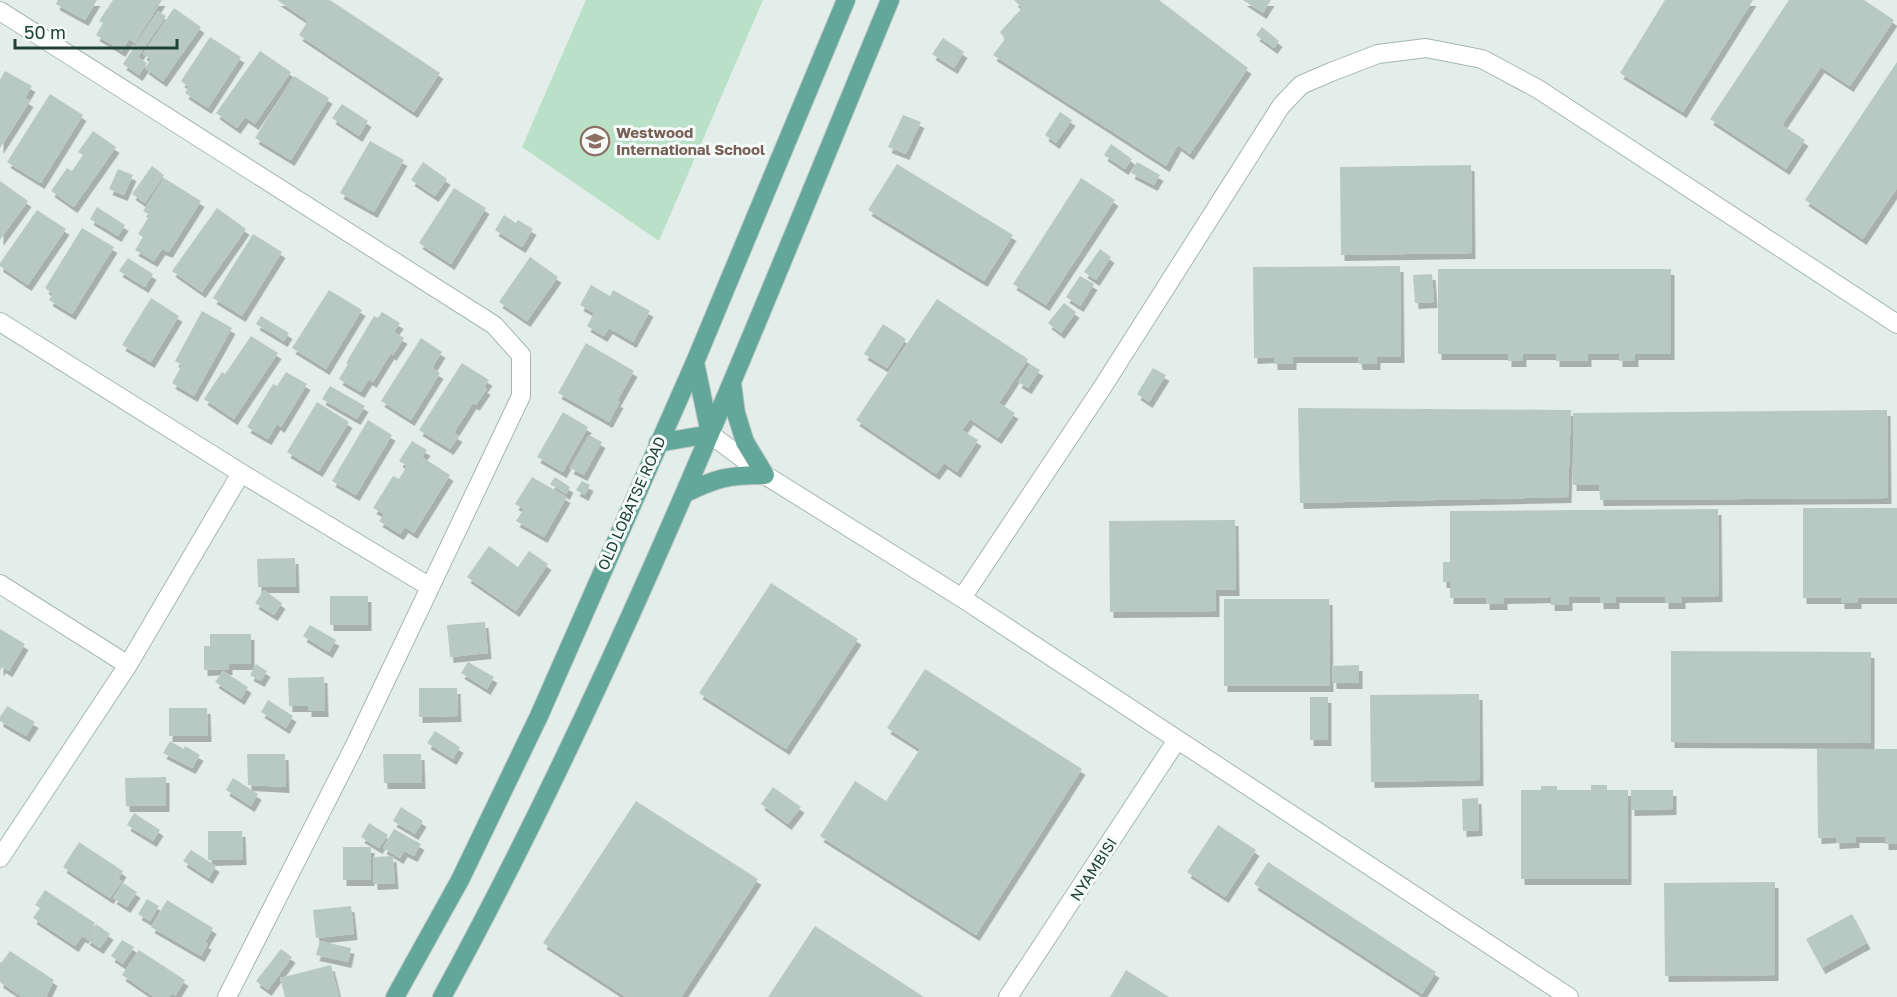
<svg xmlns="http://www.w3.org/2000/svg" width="1897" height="997" font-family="'Golos Text',sans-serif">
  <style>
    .green { fill: #bae1c7 }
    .building { fill: #b8c9c3; filter: url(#shadow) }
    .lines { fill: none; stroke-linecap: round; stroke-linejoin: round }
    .street-casing { stroke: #a5b7b2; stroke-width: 20 }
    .primary-casing { stroke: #c1cac8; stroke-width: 20 }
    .street { stroke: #fff; stroke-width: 18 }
    .primary { stroke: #63a79a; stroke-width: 18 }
    .labels { text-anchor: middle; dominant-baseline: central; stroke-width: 6; stroke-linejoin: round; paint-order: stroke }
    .education-label { font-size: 15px; font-weight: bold; fill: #785e54; stroke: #f4faf7; text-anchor: start }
    .street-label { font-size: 15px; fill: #20413a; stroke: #f4faf7 }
  </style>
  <defs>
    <filter id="shadow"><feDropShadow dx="3.5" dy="6" stdDeviation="0" flood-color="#0004"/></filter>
  </defs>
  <rect width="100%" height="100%" fill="#e3eeea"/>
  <path class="green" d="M586 0H763L659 241 522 147Z"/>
  <path class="building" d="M58 0H97L85 20 56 4Z
    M113 0H162L135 43 129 39 122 51 96 35 103 23 99 21Z
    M277 0H330L440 73 414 112 299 35 308 21Z
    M1014 0H1159L1248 68 1190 154 1178 145 1166 166 993 55 1005 39 1000 32 1022 8Z
    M1243 0H1271L1263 13Z
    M1665 0H1753L1683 112 1620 73Z
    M1789 0H1864L1894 20 1850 86 1821 67 1782 125 1805 140 1786 169 1710 119Z
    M174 8 201 27 163 81 145 68 151 59 143 54Z
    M158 11 166 16 138 57 147 63 139 75 123 64Z
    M1262 27 1279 41 1274 48 1256 35Z
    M210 37 241 57 208 108 185 93 189 87 181 81Z
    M943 38 964 52 954 68 932 54Z
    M260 51 291 72 255 124 245 117 237 128 216 113Z
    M1897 62V188L1863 239 1805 200Z
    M5 71 32 86 25 98 30 101 0 148V80Z
    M294 76 329 98 291 160 255 138Z
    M50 94 83 115 41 183 7 162Z
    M342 104 368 121 359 136 332 118Z
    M1060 112 1072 120 1056 143 1045 135Z
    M903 115 921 122 906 154 888 147Z
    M93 131 116 147 74 207 51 191 67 168 72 171 83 155 78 152Z
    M370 141 404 160 374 212 340 193Z
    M1111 144 1132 159 1125 169 1104 155Z
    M423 162 447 179 435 196 411 180Z
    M1137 162 1160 175 1154 185 1131 173Z
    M897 164 1013 235 984 281 868 210Z
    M1471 165 1472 253 1341 255 1340 167Z
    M152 166 164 175 145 203 132 194Z
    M118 169 133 175 124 195 109 189Z
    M164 178 201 201 169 252 162 249 154 261 135 250 143 237 138 234 150 215 143 211Z
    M1081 178 1115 200 1046 305 1013 284Z
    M0 181 28 201 0 240Z
    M454 188 486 208 451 264 419 243Z
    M97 207 125 225 118 236 90 219Z
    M217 208 246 229 202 292 172 271Z
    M37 210 66 229 28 285 0 266V263Z
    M504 215 516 223 518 220 533 229 522 247 495 230Z
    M82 228 114 247 72 314 49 300 53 294 45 288Z
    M253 234 282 252 242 316 213 298Z
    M1100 249 1111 257 1096 280 1084 272Z
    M530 257 558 277 527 321 499 302Z
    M128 258 153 274 145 287 119 271Z
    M1400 266 1401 357H1377V364H1359L1358 357H1293V364H1274V357L1254 358 1253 267Z
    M1438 269H1671V354H1635V361H1619V354H1588V361H1556V354H1523V361H1508V354H1438Z
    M1432 274 1434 302 1415 303 1413 275Z
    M1080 276 1094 284 1080 306 1066 297Z
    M591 285 610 296 613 290 650 311 633 342 609 328 604 336 587 326 594 313 580 305Z
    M329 290 362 310 326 369 292 348Z
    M151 298 179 316 151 362 122 345Z
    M937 299 1028 359 999 403 1015 413 998 438 970 419 962 430 978 440 957 472 944 463 936 474 856 420Z
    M1064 303 1076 312 1061 333 1048 323Z
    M202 311 232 328 194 396 172 383 182 365 175 361Z
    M382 312 400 323 394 332 404 338 393 355 391 353 373 382 369 379 361 392 339 379 348 364 346 363 374 316 378 318Z
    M261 316 289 333 284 341 256 324Z
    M883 324 906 339 887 368 864 354Z
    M251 336 278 353 234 419 204 399 222 372 225 374Z
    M421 338 442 352 432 368 440 373 411 420 381 401Z
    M586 343 634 371 617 401 620 402 609 422 558 393Z
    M462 363 489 380 484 387 487 389 476 405 473 403 454 433 459 436 450 449 419 430Z
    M1030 364 1040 370 1028 388 1018 382Z
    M1153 368 1166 375 1149 402 1137 394Z
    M286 372 307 384 281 427 277 424 268 439 247 427 273 384 277 386Z
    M330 386 365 406 357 419 322 399Z
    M317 402 349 422 319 471 287 452Z
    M1298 408 1571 410 1568 497 1300 503Z
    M1887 410 1888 498 1600 500 1599 485H1573V413Z
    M563 412 588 427 563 472 537 457Z
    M368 420 392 435 356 495 332 481Z
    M589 435 602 442 584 475 570 468Z
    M412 441 427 450 422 457 450 475 414 533 405 527 400 534 379 521 384 514 373 508 393 476 399 479 407 466 399 461Z
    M532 477 567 497 544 537 516 521 524 509 515 504Z
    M555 477 570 487 566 494 550 484Z
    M582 481 590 485 585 495 576 490Z
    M1803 508H1897V598H1858V603H1841V598H1803Z
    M1718 509 1719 596 1682 597V603H1665V597H1616V603H1600V597H1569V605H1551V597L1504 598V604H1486V598H1450V582H1443V562H1450V511Z
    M1235 520 1236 590H1216V611L1110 612 1109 521Z
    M489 546 518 567 529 551 548 564 516 611 467 577Z
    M295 558 296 587H258L257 559Z
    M771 583 858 639 786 749 699 693Z
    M264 590 282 603 274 615 255 603Z
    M330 596H368V625H330Z
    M1224 599H1329L1330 686H1224Z
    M485 622 488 653 450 657 447 625Z
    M310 625 336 640 329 652 303 636Z
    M0 629 25 644 9 671 2 667 0 671Z
    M210 634H251V664H229V669L204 670V646H210Z
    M1671 651 1871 652V743L1671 742Z
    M468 662 494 677 487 689 461 673Z
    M256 664 267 671 261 681 250 675Z
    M1359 665V683H1333L1332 666Z
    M925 669 1082 769 976 935 820 836 855 781 886 801 920 749 887 728Z
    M223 671 248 687 241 699 215 682Z
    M324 677 325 711H308V706H289L288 678Z
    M419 688H457L458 716 419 717Z
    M1479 694 1480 780 1371 782 1370 695Z
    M1310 697H1328V740H1310Z
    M268 700 293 716 286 728 261 712Z
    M7 706 35 722 26 736 0 721V717Z
    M169 708H207L208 736H169Z
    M435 731 460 747 453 759 427 743Z
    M170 741 184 749 185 746 200 755 192 768 163 753Z
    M1817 749H1897V844H1885V837H1856V842L1836 843V837L1818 838Z
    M247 754H285L286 787 248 785Z
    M383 754H421L422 783H384Z
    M166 777V806H126L125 778Z
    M233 778 258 794 251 806 226 790Z
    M1591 785H1607V790H1628V879H1521V790H1541V786H1557V790H1591Z
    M773 787 801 807 788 824 761 804Z
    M1631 790H1673V809L1631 810Z
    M1478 798 1479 830 1463 831 1462 799Z
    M636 801 758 879 681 997H626L543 943Z
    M401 807 423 821 415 834 393 821Z
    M134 813 160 830 153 841 127 825Z
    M369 823 388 835 379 848 361 837Z
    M1218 825 1256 850 1225 897 1187 872Z
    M394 829 421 844 414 856 404 851 400 858 383 848Z
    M208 831H242L243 859 208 860Z
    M79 842 123 871 118 879 122 881 110 898 63 867Z
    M343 847H371V880H343Z
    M191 850 216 866 209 878 183 861Z
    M393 856 395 883 374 884 373 857Z
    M1268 862 1436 972 1422 994 1254 884Z
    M1775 882V975L1665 976 1664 883Z
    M123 883 137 892 127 907 113 898Z
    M45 890 95 923 85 938 82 936 75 946 33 918 40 908 35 905Z
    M147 899 159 906 150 921 138 914Z
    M167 900 213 928 205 942 208 944 201 956 151 927Z
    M351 906 354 934 316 938 313 910Z
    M1852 914 1867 943 1822 968 1806 939Z
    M96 924 110 934 100 948 86 939Z
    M815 926 924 997H768Z
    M122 940 134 947 123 964 111 956Z
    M320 941 351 948 348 962 316 955Z
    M281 949 292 957 268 990 256 981Z
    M139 950 185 980 175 996 172 993 169 997H154L122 975Z
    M10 951 54 980 46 997H22L0 982V962L1 963Z
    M331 965 339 997H285L280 978Z
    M1126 970 1169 997H1110Z"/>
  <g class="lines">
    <g class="street-casing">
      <path id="street" d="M0 11 494 325 521 355V396L355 745 227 997
        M0 322 241 473 430 587
        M710 434 765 475 962 598 1569 997
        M0 584 128 665
        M962 598 1102 388 1281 106 1301 85 1331 72 1378 54 1426 48 1482 59 1538 89 1897 324
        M0 858 128 665 241 473
        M1008 997 1177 740"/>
    </g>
    <g class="primary-casing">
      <path id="primary" d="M658 443 710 434 695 362
        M684 494C716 478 728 475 765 475L745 442 736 413 732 383
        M395 997 460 880 539 716 695 362 846 0
        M442 997C617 677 751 336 890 0"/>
    </g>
    <use href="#street" class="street"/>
    <use href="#primary" class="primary"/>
  </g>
  <defs>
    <g id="school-ring" transform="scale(1.5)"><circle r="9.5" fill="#f4faf7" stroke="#8d6e63" stroke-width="1.5"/><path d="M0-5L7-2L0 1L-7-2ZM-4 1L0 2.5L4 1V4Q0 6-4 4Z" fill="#8d6e63"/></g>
  </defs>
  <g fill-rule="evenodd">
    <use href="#school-ring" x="595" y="141"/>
  </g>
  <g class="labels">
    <g class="education-label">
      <text x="616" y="132">Westwood<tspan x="616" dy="17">International School</tspan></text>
    </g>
    <g class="street-label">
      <text transform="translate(631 503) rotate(-66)">OLD LOBATSE ROAD</text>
      <text transform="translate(1093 869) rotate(-57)">NYAMBISI</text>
    </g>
  </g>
  <path d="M15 39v9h162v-9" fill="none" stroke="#20413a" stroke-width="3"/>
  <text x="24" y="39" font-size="18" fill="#20413a" stroke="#f4faf7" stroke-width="4.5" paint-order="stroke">50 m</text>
</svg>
